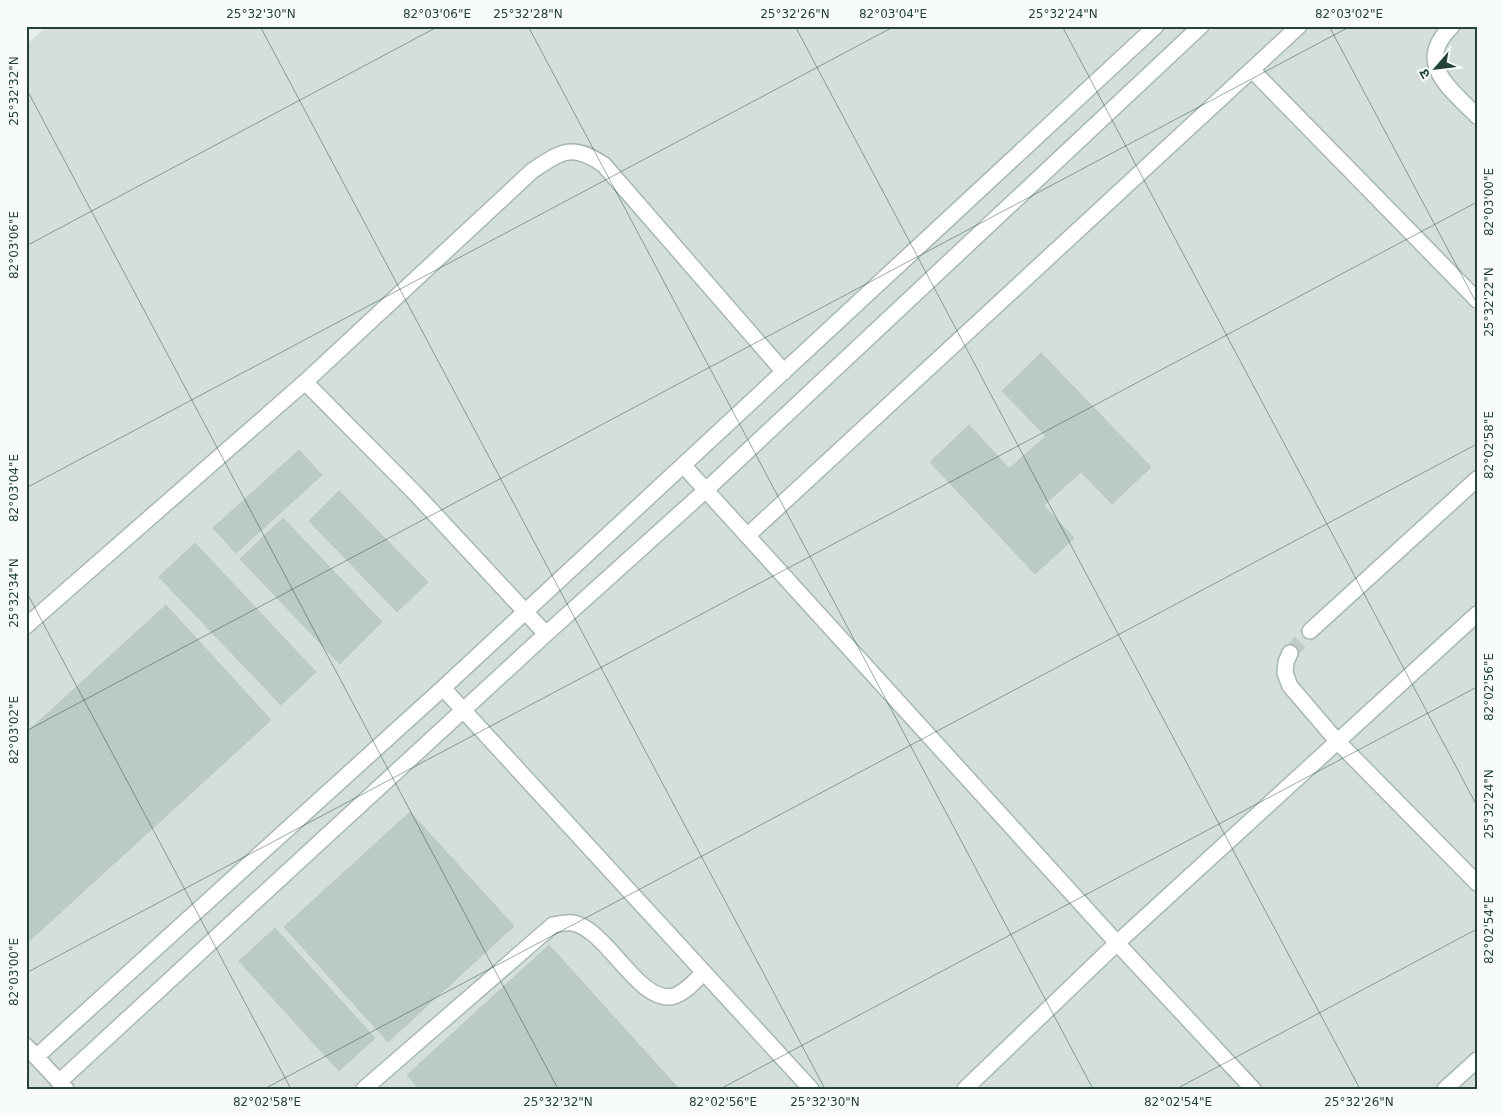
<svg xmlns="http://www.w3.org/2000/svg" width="1503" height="1115" font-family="'DejaVu Sans','Noto Sans Devanagari',sans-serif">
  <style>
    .built { fill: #d4dfda }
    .building { fill: #bbcac4; stroke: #b8c9c2 }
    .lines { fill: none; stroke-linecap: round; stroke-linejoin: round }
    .minor-tunnel { stroke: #bfccc8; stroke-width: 15; stroke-dasharray: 15 8; stroke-linecap: butt }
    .minor-casing { stroke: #a8b8b2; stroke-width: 18 }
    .minor { stroke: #fff; stroke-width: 15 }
    .ticks { fill: none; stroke: #24423a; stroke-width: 1; stroke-opacity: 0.45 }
    .neatline { fill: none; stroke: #24423a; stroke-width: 2 }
    .ticks-label { font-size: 12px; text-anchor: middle; fill: #24423a }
  </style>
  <rect width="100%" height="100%" fill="#e6efeb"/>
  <path class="built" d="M47 26H1477V1089H26V45Z"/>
  <path class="building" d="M1041 353 1151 467 1112 504 1002 391Z
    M969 425 1074 538 1035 574 930 462Z
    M1046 436 1081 472 1044 505 1010 468Z
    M299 450 322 475 236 553 213 528Z
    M339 491 428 582 397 612 309 521Z
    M283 518 382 622 340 664 240 559Z
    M195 543 316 672 281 705 159 577Z
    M166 605 271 720 26 944V733Z
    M410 812 514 926 388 1042 284 927Z
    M275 928 375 1038 339 1071 239 961Z
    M549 945 679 1089H419L407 1075Z"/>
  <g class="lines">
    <path class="minor-tunnel" d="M1290 653 1310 631"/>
    <g class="minor-casing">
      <path id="minor" d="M1452 26C1413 63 1450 88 1477 116
        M1252 70 1477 300
        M305 382 415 493 546 634
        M683 465 1117 943 1253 1089
        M747 536 1299 26
        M26 626 305 382 532 171C562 151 572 143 604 165L784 372
        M1310 631 1477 479
        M1290 653 1286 662 1285 673 1290 686 1337 741 1477 883
        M443 688 811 1089
        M26 1046 66 1089
        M36 1057 443 688 1156 26
        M59 1082 546 634 706 490 1201 26
        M364 1089 553 925C559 924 567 922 573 923 607 929 640 1006 674 996 686 992 695 981 704 972
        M965 1089 1117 943 1477 614
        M1445 1089 1477 1060"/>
    </g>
    <use href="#minor" class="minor"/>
  </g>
  <path class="ticks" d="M260 26 825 1089M528 26 1093 1089M795 26 1360 1089M1062 26 1477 806M1329 26 1477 304M26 88 558 1089M26 246 439 26M26 488 895 26M26 591 291 1089M26 731 1351 26M26 973 1477 202M264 1089 1477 444M720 1089 1477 687M1176 1089 1477 929"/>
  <rect width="1503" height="1115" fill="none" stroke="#f7fbf9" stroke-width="55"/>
  <g transform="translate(1436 68) rotate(242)" stroke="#f7fbf9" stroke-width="4" paint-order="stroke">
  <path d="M0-4L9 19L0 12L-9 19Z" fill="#24423a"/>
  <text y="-8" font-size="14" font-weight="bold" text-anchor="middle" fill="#24423a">उ</text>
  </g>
  <rect x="28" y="28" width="1448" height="1060" class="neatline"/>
  <g class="ticks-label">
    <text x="261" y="18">25°32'30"N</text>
    <text x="437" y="18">82°03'06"E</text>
    <text x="528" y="18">25°32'28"N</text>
    <text x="795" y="18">25°32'26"N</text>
    <text x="893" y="18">82°03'04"E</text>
    <text x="1063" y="18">25°32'24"N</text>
    <text x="1349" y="18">82°03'02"E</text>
    <text transform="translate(14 91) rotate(-90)" y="4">25°32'32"N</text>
    <text transform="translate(1489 202) rotate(-90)" y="4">82°03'00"E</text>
    <text transform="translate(14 245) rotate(-90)" y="4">82°03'06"E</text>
    <text transform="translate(1489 302) rotate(-90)" y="4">25°32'22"N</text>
    <text transform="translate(1489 445) rotate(-90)" y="4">82°02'58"E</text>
    <text transform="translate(14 488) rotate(-90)" y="4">82°03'04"E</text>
    <text transform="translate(14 593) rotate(-90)" y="4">25°32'34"N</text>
    <text transform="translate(1489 687) rotate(-90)" y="4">82°02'56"E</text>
    <text transform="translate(14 730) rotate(-90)" y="4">82°03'02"E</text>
    <text transform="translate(1489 804) rotate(-90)" y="4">25°32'24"N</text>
    <text transform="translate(1489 930) rotate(-90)" y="4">82°02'54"E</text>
    <text transform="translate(14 972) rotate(-90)" y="4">82°03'00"E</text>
    <text x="267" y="1106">82°02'58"E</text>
    <text x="558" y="1106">25°32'32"N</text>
    <text x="723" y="1106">82°02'56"E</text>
    <text x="825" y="1106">25°32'30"N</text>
    <text x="1178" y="1106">82°02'54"E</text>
    <text x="1359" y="1106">25°32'26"N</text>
  </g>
</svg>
